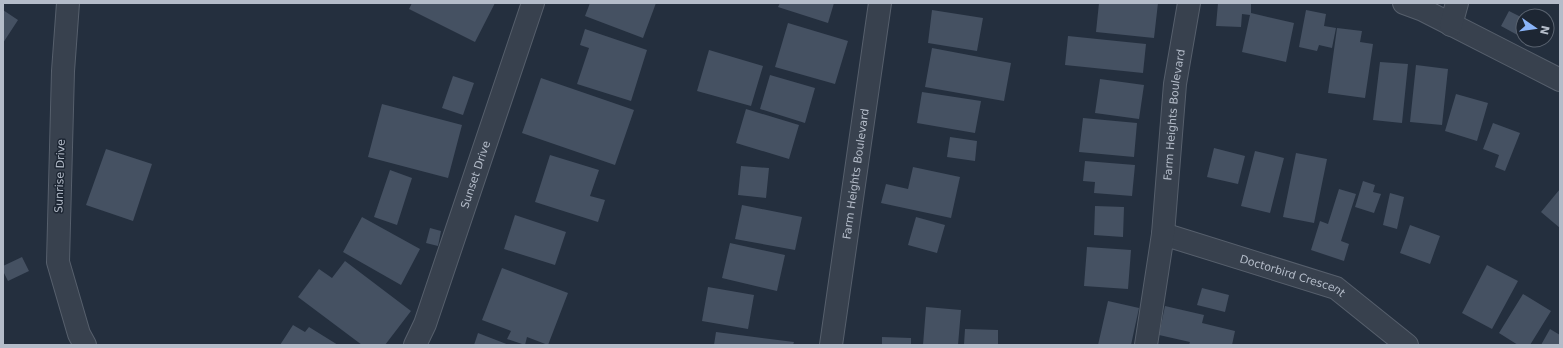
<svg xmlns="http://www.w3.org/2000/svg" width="1563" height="348" font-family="'DejaVu Sans',sans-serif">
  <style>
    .building { fill: #455162 }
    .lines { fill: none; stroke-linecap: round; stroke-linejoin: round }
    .minor-casing { stroke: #565f6c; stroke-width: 24 }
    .minor { stroke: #38414e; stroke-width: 22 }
    .labels { text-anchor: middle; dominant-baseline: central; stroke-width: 3; stroke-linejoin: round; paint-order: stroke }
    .street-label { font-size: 11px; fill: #b4bcc9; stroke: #1d2633 }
  </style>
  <rect width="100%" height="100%" fill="#242f3e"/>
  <path class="building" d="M412 3H495L475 42 409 9Z
    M590 3H656L643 38 585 16Z
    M780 3H834L828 23 778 7Z
    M1099 3H1158L1154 38 1096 32Z
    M1218 3H1251V13L1294 23 1286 62 1242 52 1250 15 1242 14 1241 27 1216 26Z
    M3 10 18 20 3 43Z
    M932 10 983 18 977 51 928 43Z
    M1306 10 1326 14 1324 26 1336 28 1332 48 1319 45 1317 51 1299 47Z
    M1509 11 1523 18V38L1501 26Z
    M788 23 848 41 835 84 775 67Z
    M1337 28 1362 31 1360 42 1373 44 1365 98 1328 93Z
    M585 29 647 50 631 101 577 84 589 48 580 45Z
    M1068 36 1146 44 1143 73 1065 65Z
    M932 48 1011 63 1004 101 925 87Z
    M709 50 763 66 751 106 697 91Z
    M1380 62 1408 64 1402 123 1373 120Z
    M1416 65 1448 69 1442 125 1410 122Z
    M770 75 815 88 805 123 760 109Z
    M453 76 474 83 463 115 442 108Z
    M541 78 634 110 615 165 522 133Z
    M1100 79 1144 85 1139 119 1095 113Z
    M922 92 981 101 975 133 917 123Z
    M1456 94 1488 103 1477 141 1445 131Z
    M382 104 462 125 448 178 368 157Z
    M746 109 799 125 789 159 736 143Z
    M1083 118 1137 123 1134 157 1079 152Z
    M1493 123 1520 133 1505 171 1495 167 1499 155 1483 149Z
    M950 137 977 141 975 161 947 157Z
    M1214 148 1245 156 1238 184 1207 177Z
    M106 149 152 164 133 221 86 205Z
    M1255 151 1284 158 1270 213 1241 206Z
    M1296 153 1327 159 1314 223 1283 217Z
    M550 155 599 170 590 196 605 200 598 222 535 202Z
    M1085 161 1135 165 1132 196 1094 193 1095 182 1083 181Z
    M741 166 769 168 766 198 738 195Z
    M913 167 960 177 951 218 881 203 886 184 908 189Z
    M390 170 412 178 397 225 374 217Z
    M1363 181 1375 185 1373 192 1381 194 1374 213 1355 207Z
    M1339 189 1356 194 1341 241 1349 244 1344 261 1311 250 1320 221 1328 224Z
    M1560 189V228L1541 212Z
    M1390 193 1404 197 1397 229 1383 225Z
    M742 205 802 217 795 250 735 239Z
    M1095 206 1124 207 1123 237 1094 235Z
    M515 215 566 232 555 265 504 249Z
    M362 217 420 249 401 285 343 252Z
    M916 217 945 225 937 253 908 245Z
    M1410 225 1440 236 1430 264 1400 253Z
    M430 228 441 231 438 246 426 243Z
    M730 243 785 255 777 291 722 278Z
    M1087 247 1131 250 1128 289 1084 286Z
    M22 257 29 271 8 281 3 271V266Z
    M345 261 411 311 385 345H362L298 297 319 269 332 278Z
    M1487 265 1518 281 1492 329 1462 313Z
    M502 268 568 293 548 345 527 337 525 345 507 339 511 331 482 320Z
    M708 287 754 295 748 329 702 321Z
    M1202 288 1229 295 1225 312 1197 305Z
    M1523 294 1551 311 1530 345H1518L1499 333Z
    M1108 301 1139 308 1131 345H1098Z
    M1165 306 1204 315 1202 323 1235 331 1232 345H1189L1190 342 1159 335Z
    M926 307 961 310 958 345H923Z
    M293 325 305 332 309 327 338 345H280Z
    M965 329 998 330V345H964Z
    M1550 329 1560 335V345H1541Z
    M716 332 794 342 793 345H714Z
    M478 333 509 345H474Z
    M882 337 911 338V345H882Z"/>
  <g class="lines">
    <g class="minor-casing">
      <g id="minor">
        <path d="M68 3 63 71 58 262 79 334 85 345"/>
        <path d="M1404 3 1423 10 1560 80"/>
        <path d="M1451 25 1457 3"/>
        <path id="s1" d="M1163 234 1336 288 1407 345"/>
        <path id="s2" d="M415 345 425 324 533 3"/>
        <path id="s3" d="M831 345 880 3"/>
        <path id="s4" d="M1146 345 1163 234 1175 84 1189 3"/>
      </g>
    </g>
    <use href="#minor" class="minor"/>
  </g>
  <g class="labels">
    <g class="street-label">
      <text stroke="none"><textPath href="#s4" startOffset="232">Farm Heights Boulevard</textPath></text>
      <text stroke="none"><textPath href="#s3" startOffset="173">Farm Heights Boulevard</textPath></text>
      <text stroke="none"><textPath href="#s2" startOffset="181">Sunset Drive</textPath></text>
      <text transform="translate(60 176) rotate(-88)">Sunrise Drive</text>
      <text stroke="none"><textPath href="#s1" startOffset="136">Doctorbird Crescent</textPath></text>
    </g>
  </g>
  <rect width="1563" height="348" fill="none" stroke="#b4bcc9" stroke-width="8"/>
  <g transform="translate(1535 28) rotate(103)"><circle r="19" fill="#1d2633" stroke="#59626f"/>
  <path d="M0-3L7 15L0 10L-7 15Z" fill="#8ab4f8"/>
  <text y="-6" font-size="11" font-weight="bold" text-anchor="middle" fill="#b4bcc9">N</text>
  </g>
</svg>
